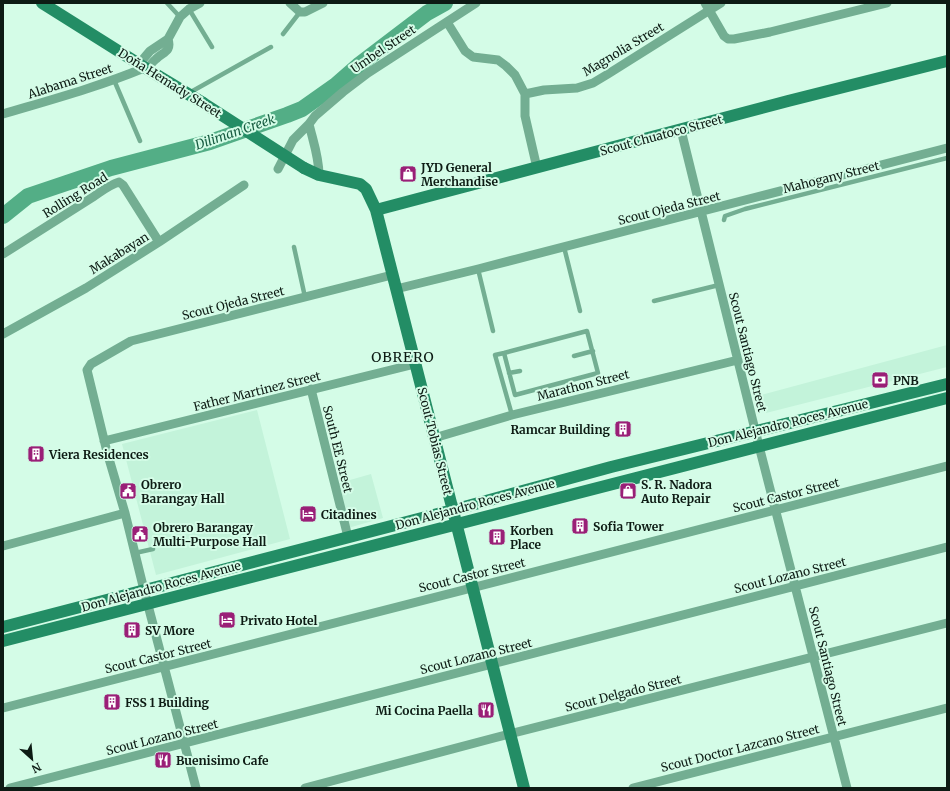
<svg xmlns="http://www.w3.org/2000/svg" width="950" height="791" font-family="Merriweather,serif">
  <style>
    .built { fill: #c3f3da }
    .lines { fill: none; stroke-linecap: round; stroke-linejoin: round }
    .river { stroke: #53ae86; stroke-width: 16 }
    .lane { stroke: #73ae92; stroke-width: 4.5 }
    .street { stroke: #73ae92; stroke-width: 9 }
    .secondary { stroke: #238d65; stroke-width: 12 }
    .secondary-bridge { stroke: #238d65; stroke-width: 12 }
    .labels { text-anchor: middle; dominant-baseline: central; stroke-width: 4; stroke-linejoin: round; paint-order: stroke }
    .street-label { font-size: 12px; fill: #0d1b14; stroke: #d4fce7 }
    .poi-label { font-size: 12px; font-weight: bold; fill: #0d1b14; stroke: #d4fce7; text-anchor: start }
    .water-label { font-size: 13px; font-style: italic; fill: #165b40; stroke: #d4fce7 }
    .quarter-label { font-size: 14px; letter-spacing: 1px; fill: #0d1b14; stroke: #d4fce7 }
  </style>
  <rect width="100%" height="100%" fill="#d4fce7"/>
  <path class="built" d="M947 345V367L766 413 761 395Z
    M257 410 290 539 156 575 122 444Z
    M371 474 383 518 348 528 336 484Z"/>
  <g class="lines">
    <path class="river" d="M3 216 28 196 111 168 210 142 287 115 302 109 336 85 360 64 427 13 445 3"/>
    <path class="lane" d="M167 3 180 17
      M189 9 212 47
      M283 34 300 12
      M114 80 140 141
      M189 93 271 47
      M724 220 725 216 745 209 947 158
      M294 247 305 297
      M564 247 580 311
      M478 269 493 331
      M654 301 719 285
      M504 353 515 395 598 373 587 331 504 353 495 355 512 415
      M574 356 593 351
      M509 373 520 371
      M135 553 153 549"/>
    <path class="street" d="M290 3 300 12H305L323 3
      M705 3 724 36 728 39H734L770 32 887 3
      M447 22 465 51 473 57 498 60 506 66 515 75 525 94V116L537 168
      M139 64 150 51 168 39 180 17 189 9 200 3
      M147 69C150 66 152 62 156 59 163 52 172 52 168 39
      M525 94 544 90 577 88 593 83 608 74 721 3
      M3 114C50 100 98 87 144 68
      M309 124C313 141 319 157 319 175
      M681 130 759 446 847 788
      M278 169 293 140 309 124 315 116 343 92 368 73 476 3
      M3 254 93 197C102 191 109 185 119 182L123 185 159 242
      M396 289 478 269 947 148
      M3 334 86 288 159 242 244 185
      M311 389 348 537
      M434 438 512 415 738 360
      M104 441 415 364
      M3 546 125 513
      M3 708 947 466
      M10 788 947 547
      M196 788 144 590 125 513 107 452 87 370 91 364 131 341 392 275
      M305 788 494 738 947 623
      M633 788 947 708"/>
    <path class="secondary" d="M42 3 147 69 203 103
      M304 168 319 175 360 184 366 189 376 210 524 788
      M376 210 788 101 947 61
      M3 627 453 510 611 467 947 384
      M3 641 947 398"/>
    <path class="secondary-bridge" d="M203 103 304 168"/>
  </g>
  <defs>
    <g id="shop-square" transform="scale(0.9)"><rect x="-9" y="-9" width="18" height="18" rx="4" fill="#9a1f77" stroke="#d4fce7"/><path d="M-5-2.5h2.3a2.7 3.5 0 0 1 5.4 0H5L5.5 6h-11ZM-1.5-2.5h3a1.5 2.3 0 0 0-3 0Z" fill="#fff"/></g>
    <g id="bank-square" transform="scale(0.9)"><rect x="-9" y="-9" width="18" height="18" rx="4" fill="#9a1f77" stroke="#d4fce7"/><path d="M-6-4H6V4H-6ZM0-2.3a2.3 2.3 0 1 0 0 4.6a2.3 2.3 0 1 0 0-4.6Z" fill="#fff"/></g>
    <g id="building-square" transform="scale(0.9)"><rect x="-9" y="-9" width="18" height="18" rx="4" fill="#9a1f77" stroke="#d4fce7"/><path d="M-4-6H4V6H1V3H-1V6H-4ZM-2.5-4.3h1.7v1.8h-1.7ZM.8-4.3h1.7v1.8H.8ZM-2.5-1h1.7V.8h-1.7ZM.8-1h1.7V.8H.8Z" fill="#fff"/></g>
    <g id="civic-square" transform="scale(0.9)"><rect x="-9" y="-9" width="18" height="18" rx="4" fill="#9a1f77" stroke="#d4fce7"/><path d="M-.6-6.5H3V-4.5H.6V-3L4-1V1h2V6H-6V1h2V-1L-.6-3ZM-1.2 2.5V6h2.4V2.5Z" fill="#fff"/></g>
    <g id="hotel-square" transform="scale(0.9)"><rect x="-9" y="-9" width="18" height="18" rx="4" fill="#9a1f77" stroke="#d4fce7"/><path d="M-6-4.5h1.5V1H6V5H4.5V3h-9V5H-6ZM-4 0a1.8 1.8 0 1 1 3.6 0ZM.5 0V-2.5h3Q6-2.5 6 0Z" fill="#fff"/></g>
    <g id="restaurant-square" transform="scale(0.9)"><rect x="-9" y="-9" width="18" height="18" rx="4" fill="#9a1f77" stroke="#d4fce7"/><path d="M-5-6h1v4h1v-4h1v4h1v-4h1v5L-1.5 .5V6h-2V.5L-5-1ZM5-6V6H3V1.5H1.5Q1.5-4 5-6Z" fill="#fff"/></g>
  </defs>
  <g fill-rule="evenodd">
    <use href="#shop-square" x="408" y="174"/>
    <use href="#bank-square" x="880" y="380"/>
    <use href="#building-square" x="623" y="429"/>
    <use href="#building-square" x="36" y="454"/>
    <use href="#civic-square" x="128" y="491"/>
    <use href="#shop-square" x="628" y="491"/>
    <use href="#hotel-square" x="308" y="514"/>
    <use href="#building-square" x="580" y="526"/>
    <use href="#civic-square" x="140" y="534"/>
    <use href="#building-square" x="497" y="537"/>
    <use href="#hotel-square" x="227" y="620"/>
    <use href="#building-square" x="132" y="630"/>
    <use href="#building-square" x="112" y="702"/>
    <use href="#restaurant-square" x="486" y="710"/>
    <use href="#restaurant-square" x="163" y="760"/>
  </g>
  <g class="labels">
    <g class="street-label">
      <text transform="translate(383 49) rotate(-34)">Umbel Street</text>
      <text transform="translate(623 49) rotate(-31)">Magnolia Street</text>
      <text transform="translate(70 81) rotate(-18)">Alabama Street</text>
      <text transform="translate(170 83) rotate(32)">Doña Hemady Street</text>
      <text transform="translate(661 135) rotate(-15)">Scout Chuatoco Street</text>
      <text transform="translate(831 177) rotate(-14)">Mahogany Street</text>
      <text transform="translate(75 195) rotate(-32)">Rolling Road</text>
      <text transform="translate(669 208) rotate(-14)">Scout Ojeda Street</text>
      <text transform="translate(119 253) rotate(-32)">Makabayan</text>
      <text transform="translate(233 303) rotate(-14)">Scout Ojeda Street</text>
      <text transform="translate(748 352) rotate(76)">Scout Santiago Street</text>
      <text transform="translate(583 385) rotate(-14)">Marathon Street</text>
      <text transform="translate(257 391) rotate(-14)">Father Martinez Street</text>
      <text transform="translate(788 423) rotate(-14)">Don Alejandro Roces Avenue</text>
      <text transform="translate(435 441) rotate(76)">Scout Tobias Street</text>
      <text transform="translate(338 449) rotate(76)">South EE Street</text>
      <text transform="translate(786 495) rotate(-14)">Scout Castor Street</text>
      <text transform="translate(475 504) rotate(-15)">Don Alejandro Roces Avenue</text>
      <text transform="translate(472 575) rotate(-14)">Scout Castor Street</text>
      <text transform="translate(790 575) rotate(-14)">Scout Lozano Street</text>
      <text transform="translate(161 586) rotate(-15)">Don Alejandro Roces Avenue</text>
      <text transform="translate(158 656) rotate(-14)">Scout Castor Street</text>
      <text transform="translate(476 656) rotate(-14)">Scout Lozano Street</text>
      <text transform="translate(828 666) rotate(76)">Scout Santiago Street</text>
      <text transform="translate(623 693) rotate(-14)">Scout Delgado Street</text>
      <text transform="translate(162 737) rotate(-14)">Scout Lozano Street</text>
      <text transform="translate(740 748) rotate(-14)">Scout Doctor Lazcano Street</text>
    </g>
    <g class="poi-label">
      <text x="421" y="167">JYD General<tspan x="421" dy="14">Merchandise</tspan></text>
      <text x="893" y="380">PNB</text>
      <text x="610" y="429" text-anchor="end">Ramcar Building</text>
      <text x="49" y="454">Viera Residences</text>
      <text x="141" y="484">Obrero<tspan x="141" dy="14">Barangay Hall</tspan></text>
      <text x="641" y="484">S. R. Nadora<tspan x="641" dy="14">Auto Repair</tspan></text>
      <text x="321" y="514">Citadines</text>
      <text x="593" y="526">Sofia Tower</text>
      <text x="153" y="527">Obrero Barangay<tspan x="153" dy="14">Multi-Purpose Hall</tspan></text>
      <text x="510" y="530">Korben<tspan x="510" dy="14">Place</tspan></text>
      <text x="240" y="620">Privato Hotel</text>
      <text x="145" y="630">SV More</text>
      <text x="125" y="702">FSS 1 Building</text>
      <text x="473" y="710" text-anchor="end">Mi Cocina Paella</text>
      <text x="176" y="760">Buenisimo Cafe</text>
    </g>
    <g class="water-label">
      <text transform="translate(235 132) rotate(-19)">Diliman Creek</text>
    </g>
    <g class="quarter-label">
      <text x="403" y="357">OBRERO</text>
    </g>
  </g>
  <rect width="950" height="791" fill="none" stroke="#0d1b14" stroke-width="8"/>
  <g transform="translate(32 759) rotate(153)" stroke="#d4fce7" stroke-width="3" paint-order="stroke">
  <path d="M0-3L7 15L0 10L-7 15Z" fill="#0d1b14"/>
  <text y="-6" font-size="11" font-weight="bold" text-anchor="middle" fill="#0d1b14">N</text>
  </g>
</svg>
